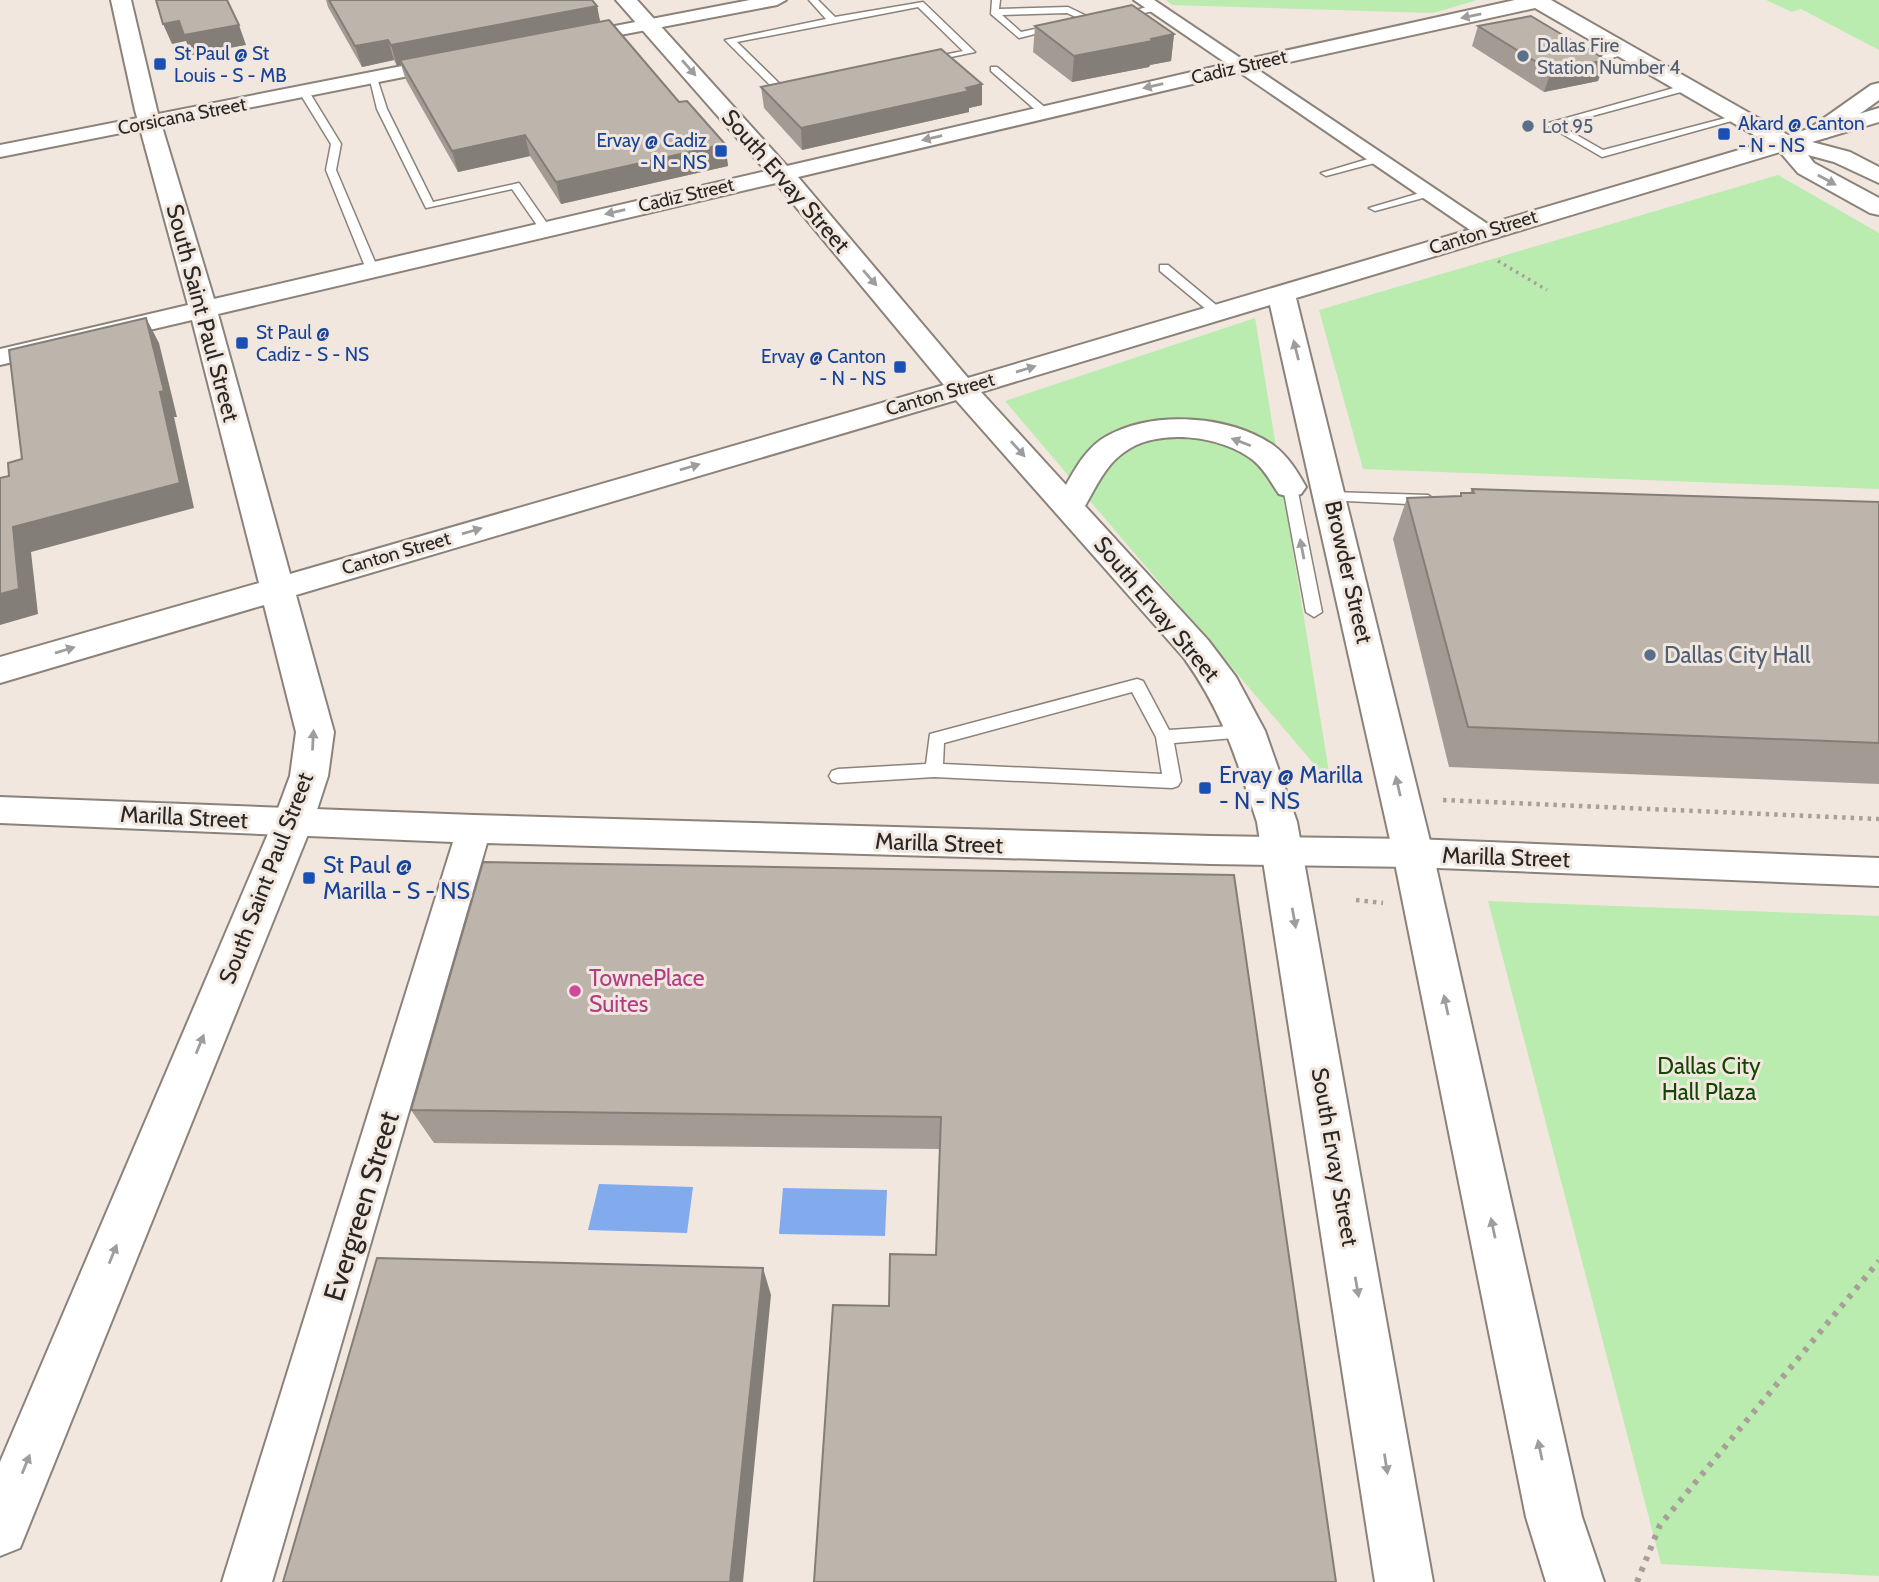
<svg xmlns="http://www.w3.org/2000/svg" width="1879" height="1582" font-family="Cabin,sans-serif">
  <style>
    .green { fill: #baebaf }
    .water { fill: #81abec }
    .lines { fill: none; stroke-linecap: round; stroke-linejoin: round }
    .lane-casing { stroke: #8b827a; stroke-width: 3 }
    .street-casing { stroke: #8b827a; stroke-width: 4 }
    .secondary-casing { stroke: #8b827a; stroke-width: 4 }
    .highway-casing { stroke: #8b827a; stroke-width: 4 }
    .path-far2 { stroke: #a79f98; stroke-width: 3.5; stroke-dasharray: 2.5 4.5; stroke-linecap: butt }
    .path-far1 { stroke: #a79f98; stroke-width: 4.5; stroke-dasharray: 3.5 5; stroke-linecap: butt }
    .path { stroke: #a79f98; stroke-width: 6; stroke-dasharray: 4.5 7; stroke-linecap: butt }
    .lane { fill: #fff; fill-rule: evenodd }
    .street { fill: #fff; fill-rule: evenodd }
    .secondary { fill: #fff; fill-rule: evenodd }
    .highway { fill: #fff; fill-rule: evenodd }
    .wall { fill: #a39b93 }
    .shaded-wall { fill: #847e78 }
    .building { fill: #bdb4ab; stroke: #847e78; stroke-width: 2 }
    .oneway { fill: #9f9d9c }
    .service-dot { fill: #5c6f8a; stroke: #f1e7de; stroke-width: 2.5 }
    .transit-dot { fill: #1a4fb4; stroke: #f1e7de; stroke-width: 2.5 }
    .hotel-dot { fill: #d1479c; stroke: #f1e7de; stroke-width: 2.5 }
    .labels { text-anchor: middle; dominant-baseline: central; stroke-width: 6; stroke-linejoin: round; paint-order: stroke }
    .far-service-label { font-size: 19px; fill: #4e5e75; stroke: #f1e7de; text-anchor: start }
    .far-transit-label { font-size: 19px; fill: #164399; stroke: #f1e7de; text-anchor: start }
    .far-street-label { font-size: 19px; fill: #2a2623; stroke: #f1e7de }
    .street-label { font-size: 23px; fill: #2a2623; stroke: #f1e7de }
    .service-label { font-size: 23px; fill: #4e5e75; stroke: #f1e7de; text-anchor: start }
    .transit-label { font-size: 23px; fill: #164399; stroke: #f1e7de; text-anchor: start }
    .hotel-label { font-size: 23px; fill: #b23c85; stroke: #f1e7de; text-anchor: start }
    .park-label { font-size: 23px; fill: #134603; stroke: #f1e7de }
    .near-street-label { font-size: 28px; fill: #2a2623; stroke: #f1e7de }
  </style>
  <rect width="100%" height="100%" fill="#f1e7de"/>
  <path class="green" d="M1166 0H1477L1433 13 1172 5Z
    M1766 0H1879V50L1801 9 1792 12Z
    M1778 175 1879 233V489L1363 469 1319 310Z
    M1255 318 1331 784 1005 401Z
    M1488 901 1879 916V1576L1661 1564Z"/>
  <path class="water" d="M599 1184 693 1187 687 1233 588 1230Z
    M783 1188 887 1190 885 1236 779 1234Z"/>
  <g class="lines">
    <g class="lane-casing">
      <path id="lane" d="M809 0H818L835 17 923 2 975 52 778 93 725 40 826 19ZM918 7 963 51 784 88 737 42Z
        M992 0H1000L999 9 1068 7 1097 21 1089 23 1067 13 1002 15 1021 32 1058 24 1063 27 1019 38 991 14Z
        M1155 5 1158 6V10L1117 19 1112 16Z
        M1626 48 1631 51 1629 53 1581 67 1576 64Z
        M991 67H997L1048 110V114H1040L991 71Z
        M369 76 377 78 387 109 433 202 519 183 551 229 549 231H541L512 189 426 208 377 109Z
        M1688 84 1692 85V89L1559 125 1603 150 1741 114 1746 117 1602 157 1545 124Z
        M300 90H308L341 144 336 170 378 269 376 272 366 269 326 170 331 144 299 92Z
        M1378 156 1383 159 1382 161 1326 176 1321 173Z
        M1430 190 1434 191V195L1375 211 1369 208Z
        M1160 265H1168L1221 309V315H1213L1160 271Z
        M1290 483 1297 487 1322 612 1314 617 1306 612 1283 487Z
        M1331 492 1428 495 1435 500 1428 505 1326 500 1324 497Z
        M1137 679 1143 681 1169 730 1246 725 1254 731 1246 737 1174 743 1181 781 1178 786 1172 788 934 777 838 783 832 781 829 776 832 771 838 769 926 764 930 734ZM1132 692 1156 737 1162 774 943 764 944 743Z"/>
    </g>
    <g class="street-casing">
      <path id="street" d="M750 0H786L777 5 573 44 564 39 573 34Z
        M1134 0H1154L1498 231 1495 236H1479Z
        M448 57 454 59 457 63 454 67 0 157V145Z
        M0 797 474 815 1211 836 1413 839 1879 858V886L1413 867 1211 864 487 843 272 1582H222L453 842 0 823Z"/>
    </g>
    <g class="secondary-casing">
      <path id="secondary" d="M111 0H131L157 110 214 299 766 171 616 0H637L787 166 1239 61 1515 0H1551L1788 135 1879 108V122L1812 142 1850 152 1879 167V183L1834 162 1808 155 1814 163 1879 198V215L1870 213 1798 173 1780 152 1296 298 1433 853 1582 1517 1604 1582H1546L1526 1517 1393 853 1270 305 981 392 1066 485C1076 467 1088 446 1107 436 1153 410 1229 415 1273 445 1288 456 1297 471 1306 487L1301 494 1290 497 1279 494C1270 481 1265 470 1253 460 1221 435 1156 427 1123 453 1105 466 1096 487 1085 506L1208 640 1236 677 1265 731 1297 822 1433 1582H1375L1257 822C1236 758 1224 714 1184 658L956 400 296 595 334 732 328 776 313 822 20 1548 0 1556V1462L273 822 290 776 296 732 264 605 0 683V657L259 583 192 320 0 365V349L188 305 135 110ZM1535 8 1766 142 968 378 798 177 1239 73ZM776 183 944 385 290 574 218 314Z"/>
    </g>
    <g class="highway-casing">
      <path id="highway" d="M1879 83V100L1826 138H1810L1807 133 1810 128 1871 85Z"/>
    </g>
    <path class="path-far2" d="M1498 261 1547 290"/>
    <path class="path-far1" d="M1443 800 1879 819
      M1356 900 1383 903"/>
    <path class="path" d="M1637 1582 1660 1525 1879 1261"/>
    <use href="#lane" class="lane"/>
    <use href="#street" class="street"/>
    <use href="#secondary" class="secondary"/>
    <use href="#highway" class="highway"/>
  </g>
  <path class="wall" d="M326 0H592L597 6 600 22 679 102 725 144 728 166 561 204 530 156 458 172 406 80 401 65 397 66 394 60 362 67 328 7Z
    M1035 26 1174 34 1171 61 1150 65 1149 67 1072 82 1033 52Z
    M1478 26 1575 48 1598 81 1544 92 1472 46Z
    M982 84V105L969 108V112L802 150 764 108 761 87Z
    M1472 489 1879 502V784L1449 767 1393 539 1407 498 1460 496 1461 493H1470Z
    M1234 875 1336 1582 889 1306 936 1255 940 1149 434 1143 411 1110Z"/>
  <path class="shaded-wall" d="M597 6 601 26 400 60 401 65 397 66 391 45Z
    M179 21 239 25 246 45 192 55 186 41 172 44 163 24Z
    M1174 34 1171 61 1150 65 1149 67 1072 82 1074 56Z
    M388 40 394 60 362 67 355 46Z
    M1606 60 1598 81 1544 92 1551 71Z
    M982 84V105L969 108V112L802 150 801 128Z
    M525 135 530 156 458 172 452 151Z
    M725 144 728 166 561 204 556 182Z
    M146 318 159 343 177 417H174L194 508 31 552 38 614 0 625V594L13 527 160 392Z
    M763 1268 771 1295 743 1582H730Z"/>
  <path class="building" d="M156 0H227L239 25 184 35 179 21 163 24Z
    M329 0H592L597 6 391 45 388 40 355 46Z
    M1132 5 1174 34 1151 39 1152 41 1074 56 1035 26Z
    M1531 16 1576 43 1575 48 1582 51 1588 49 1606 60 1551 71 1478 26Z
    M609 20 679 102 687 101 725 144 556 182 525 135 452 151 400 60Z
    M941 49 982 84 966 88 969 91 801 128 761 87Z
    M146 318 164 391 160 392 180 483 13 527 19 589 0 594V478L9 476 8 463 22 459 9 350Z
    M1472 489 1879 502V743L1468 727 1407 498 1461 496V493H1474Z
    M483 862 1234 875 1336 1582H814L833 1305 889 1306 890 1254 936 1255 941 1117 411 1110Z
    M377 1258 763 1268 730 1582H283Z"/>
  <defs><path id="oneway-solid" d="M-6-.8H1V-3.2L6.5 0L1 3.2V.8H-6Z" transform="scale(1.75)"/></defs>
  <g class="oneway">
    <use href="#oneway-solid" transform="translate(1471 16) rotate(168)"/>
    <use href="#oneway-solid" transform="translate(689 68) rotate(49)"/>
    <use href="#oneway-solid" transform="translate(1153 86) rotate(167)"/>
    <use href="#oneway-solid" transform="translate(932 138) rotate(167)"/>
    <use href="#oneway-solid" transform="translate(1827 180) rotate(29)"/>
    <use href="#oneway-solid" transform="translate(615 212) rotate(167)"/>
    <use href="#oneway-solid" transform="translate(870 278) rotate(49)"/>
    <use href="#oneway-solid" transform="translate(1296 350) rotate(-104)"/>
    <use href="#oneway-solid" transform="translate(1026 369) rotate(-17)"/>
    <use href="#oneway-solid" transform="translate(1241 442) rotate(-159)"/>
    <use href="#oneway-solid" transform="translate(1018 449) rotate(48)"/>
    <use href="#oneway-solid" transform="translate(690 467) rotate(-16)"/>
    <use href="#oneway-solid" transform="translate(472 531) rotate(-16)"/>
    <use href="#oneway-solid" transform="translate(1302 549) rotate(-101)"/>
    <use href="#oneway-solid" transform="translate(65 650) rotate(-17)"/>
    <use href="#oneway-solid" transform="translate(313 740) rotate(-87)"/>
    <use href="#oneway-solid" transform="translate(1398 786) rotate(-103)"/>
    <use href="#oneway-solid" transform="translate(1294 918) rotate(80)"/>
    <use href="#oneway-solid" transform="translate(1446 1005) rotate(-102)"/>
    <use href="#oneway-solid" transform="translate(200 1044) rotate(-68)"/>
    <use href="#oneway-solid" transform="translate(1493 1228) rotate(-102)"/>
    <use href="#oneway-solid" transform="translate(113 1254) rotate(-68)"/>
    <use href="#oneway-solid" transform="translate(1357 1287) rotate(80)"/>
    <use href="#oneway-solid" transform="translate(1540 1450) rotate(-102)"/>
    <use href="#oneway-solid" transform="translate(26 1464) rotate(-68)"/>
    <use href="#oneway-solid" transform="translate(1386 1464) rotate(81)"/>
  </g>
  <g class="service-dot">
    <circle cx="1523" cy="56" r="7"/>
    <circle cx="1528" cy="126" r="7"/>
    <circle cx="1650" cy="655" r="7"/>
  </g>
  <g class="transit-dot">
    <rect x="153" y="57" width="14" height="14" rx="3.5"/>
    <rect x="1717" y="127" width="14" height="14" rx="3.5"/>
    <rect x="714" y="144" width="14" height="14" rx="3.5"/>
    <rect x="235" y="336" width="14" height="14" rx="3.5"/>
    <rect x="893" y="360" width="14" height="14" rx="3.5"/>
    <rect x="1198" y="781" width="14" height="14" rx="3.5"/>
    <rect x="302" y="871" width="14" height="14" rx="3.5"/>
  </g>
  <circle class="hotel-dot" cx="575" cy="991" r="7"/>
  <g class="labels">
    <g class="far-service-label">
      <text x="1537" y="45">Dallas Fire<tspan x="1537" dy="22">Station Number 4</tspan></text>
      <text x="1542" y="126">Lot 95</text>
    </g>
    <g class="far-transit-label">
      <text x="174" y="53">St Paul @ St<tspan x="174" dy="22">Louis - S - MB</tspan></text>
      <text x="1738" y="123">Akard @ Canton<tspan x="1738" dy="22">- N - NS</tspan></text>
      <text x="707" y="140" text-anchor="end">Ervay @ Cadiz<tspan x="707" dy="22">- N - NS</tspan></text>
      <text x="256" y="332">St Paul @<tspan x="256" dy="22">Cadiz - S - NS</tspan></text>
      <text x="886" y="356" text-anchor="end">Ervay @ Canton<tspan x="886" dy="22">- N - NS</tspan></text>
    </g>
    <g class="far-street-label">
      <text transform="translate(1239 67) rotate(-13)">Cadiz Street</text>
      <text transform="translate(182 116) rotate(-11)">Corsicana Street</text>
      <text transform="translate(686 195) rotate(-13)">Cadiz Street</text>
      <text transform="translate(1483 232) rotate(-17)">Canton Street</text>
      <text transform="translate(940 394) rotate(-16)">Canton Street</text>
      <text transform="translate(396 553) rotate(-16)">Canton Street</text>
    </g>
    <g class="street-label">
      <text transform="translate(786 181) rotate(49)">South Ervay Street</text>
      <text transform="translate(203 313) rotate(75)">South Saint Paul Street</text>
      <text transform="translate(1349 572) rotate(77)">Browder Street</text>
      <text transform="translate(1157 609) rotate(50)">South Ervay Street</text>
      <text transform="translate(184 817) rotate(3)">Marilla Street</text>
      <text transform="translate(939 843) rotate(2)">Marilla Street</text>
      <text transform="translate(1506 857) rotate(2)">Marilla Street</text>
      <text transform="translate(266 878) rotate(-69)">South Saint Paul Street</text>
      <text transform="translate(1335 1157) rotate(80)">South Ervay Street</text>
    </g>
    <g class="service-label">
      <text x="1664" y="655">Dallas City Hall</text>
    </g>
    <g class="transit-label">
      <text x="1219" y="775">Ervay @ Marilla<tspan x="1219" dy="26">- N - NS</tspan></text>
      <text x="323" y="865">St Paul @<tspan x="323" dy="26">Marilla - S - NS</tspan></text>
    </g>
    <g class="hotel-label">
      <text x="589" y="978">TownePlace<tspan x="589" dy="26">Suites</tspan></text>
    </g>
    <g class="park-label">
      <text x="1709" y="1066">Dallas City<tspan x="1709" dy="26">Hall Plaza</tspan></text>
    </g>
    <g class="near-street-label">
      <text transform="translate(361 1206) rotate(-73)">Evergreen Street</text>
    </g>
  </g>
</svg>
